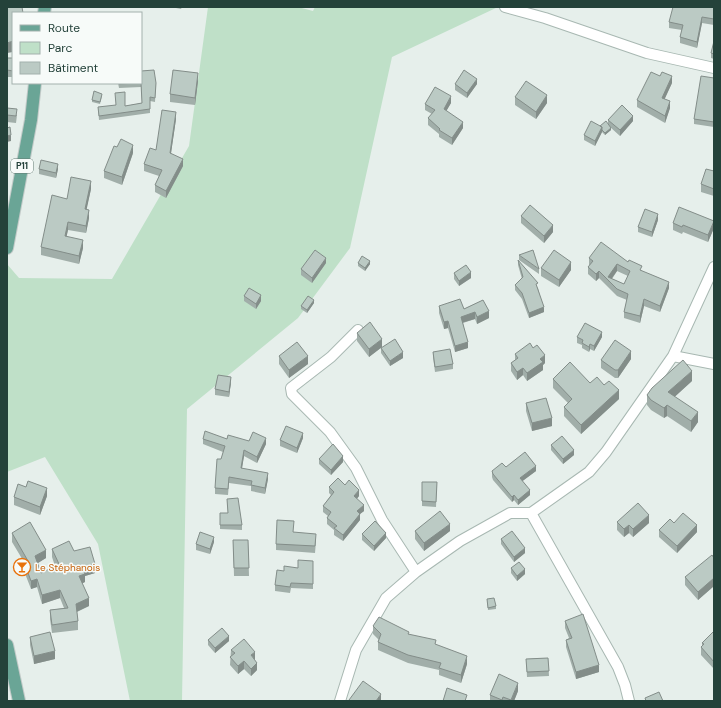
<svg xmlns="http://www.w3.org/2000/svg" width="721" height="708" font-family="'DM Sans',sans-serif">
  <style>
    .green { fill: #bfe0c8 }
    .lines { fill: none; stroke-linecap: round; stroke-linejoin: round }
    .minor-casing { stroke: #a8b8b2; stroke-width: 12 }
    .primary-casing { stroke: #c2cac8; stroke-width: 14 }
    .minor { stroke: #fff; stroke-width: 10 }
    .primary { stroke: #6aa596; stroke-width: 12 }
    .wall { fill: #a1aea9; fill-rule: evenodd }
    .shaded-wall { fill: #838d89 }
    .building { fill: #bbcac4; stroke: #838d89; fill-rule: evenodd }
    .labels { text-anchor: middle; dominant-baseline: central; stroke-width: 3; stroke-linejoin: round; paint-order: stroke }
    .shield { fill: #f7fbf9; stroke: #637a73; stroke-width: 1 }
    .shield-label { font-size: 9px; font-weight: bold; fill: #24423a }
    .food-label { font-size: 10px; fill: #c56008; stroke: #f7fbf9; text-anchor: start }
  </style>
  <rect width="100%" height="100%" fill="#e6efeb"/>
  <path class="green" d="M208 7H298L313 11 315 7H498L392 57 350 248 298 318 187 409 182 701H130L98 544 45 457 7 472V264L19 278 112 279 189 146Z"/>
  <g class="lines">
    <g class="minor-casing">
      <path id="minor" d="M505 7 545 18 647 53 714 68
        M358 330 331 357 291 388 292 394 330 432 356 468 382 520 416 572
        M673 356 714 364
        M531 513 618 667 625 685 629 701
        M340 701 356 650 386 598 416 572 460 541 510 513H531L589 472 606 452 673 356 714 267"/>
    </g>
    <g class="primary-casing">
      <path id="primary" d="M44 13 45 7
        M7 248 31 120 35 83
        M7 645 19 701"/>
    </g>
    <use href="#minor" class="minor"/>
    <use href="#primary" class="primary"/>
  </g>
  <path class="wall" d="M171 7H182L181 9Z
    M714 7V25L702 23 697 48 680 43V37L682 30 669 28V22Z
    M714 41V59L711 58V53Z
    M7 58H13V77H7Z
    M714 78V127L694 124V119Z
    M198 81 195 105 170 102V94Z
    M118 83H156L155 102 150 101V113L99 120 98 107 125 106 142 103 141 87 119 88Z
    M672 83 664 99 670 108 665 123 637 107V100Z
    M455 84H477L467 98 455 90Z
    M102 96 100 104 92 102V100Z
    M515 97 547 103 536 119 515 105Z
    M451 103 446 111 463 128 452 145 439 137V134L428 125V118L432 114 425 110V104Z
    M7 108 17 115 16 123 7 122Z
    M176 119 171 153 183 166 166 198 155 192V185L159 176 144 171V164L156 150Z
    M608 120 633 121 620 136 610 127 611 130 605 135 602 132 595 146 584 140V135L600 126 608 124Z
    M133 153 122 185 104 178V171Z
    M39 169H58L56 178 39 174Z
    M714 171V196L701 192V184Z
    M91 189 86 210 89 218 86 233 68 230 66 237 83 248 79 264 41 255V247L67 199Z
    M521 216 553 232 544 243 521 223Z
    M658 220 652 237 638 232V227Z
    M673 223 714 228 708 242 683 232 682 234 673 230Z
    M519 255 539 269V274L519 260Z
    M589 258 628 262 669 288 660 312 644 306 640 323 624 318V312L627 300 617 296 599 278 596 281 588 274V267L590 265H589ZM617 271 628 276 624 284 612 279Z
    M518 260 538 288 544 312 529 318 522 299 515 290V285L522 279 518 265Z
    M326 263 312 283 301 275V269Z
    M358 263 370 264 365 271 358 266Z
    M541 268 571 270 559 287 541 276Z
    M454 273 471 278 459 286 454 279Z
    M244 296 261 301 256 309 244 301Z
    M483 300 489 318 477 324 475 319 463 323 468 348 455 352 448 328 444 329 439 313V306L464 309Z
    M314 303 307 313 301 309V306Z
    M357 333 382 347 369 357 357 341Z
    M577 337H602L594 351 590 349 589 352 582 348V345L577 343Z
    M381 348 403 358 390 366 381 353Z
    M433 352 453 364V369L435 372 433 357Z
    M515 354 545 363 543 365V370L527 381 523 375 517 380 511 371V363L515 360Z
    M279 356 308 364 289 378 279 364Z
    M631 359 618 378H615L601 368V360Z
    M553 379 604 385 619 399 581 434 564 416V407L568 403 553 388Z
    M692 381 674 397 698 422 691 432 667 416 664 418 651 410 647 405V395Z
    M231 382 229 397 215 395V389Z
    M526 403 552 426 532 431 526 411Z
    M303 438 297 453 280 446V440Z
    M203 439H227L249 441 266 444 257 463 244 456 242 468 268 479 265 494 251 491V486L229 483 228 495 215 494V488L223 452 203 444Z
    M551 445 574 455 563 464 551 450Z
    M319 459 343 462 331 475 319 464Z
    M506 467 536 471 522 481 530 495 518 505 514 500 512 502 493 480 492 477V471Z
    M422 482H437L436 507 422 506Z
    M345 485 359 496 357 499 364 511 360 514V520L343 541 334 535V530L327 524V518L328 516 323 512V506L331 495 329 493V487Z
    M26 487 47 496 40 515 14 505V497Z
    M227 499 242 525V530L220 529V513H228Z
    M617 522 649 523 633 537 629 533 624 537 617 530Z
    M674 523 697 532 677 553 659 537V530Z
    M415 531H450L424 551 415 539Z
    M293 532 316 541 315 553 276 550V544Z
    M12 533 46 558 37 563 41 573 55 566 52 557V549L74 551 95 573 85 576V582L82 583 89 606 77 612 78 621V630L52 633 50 619V610L64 608 60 598 42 604 37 587 31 589 24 571V562L12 542Z
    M362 534 386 538 374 551 362 540Z
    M501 539 525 553 514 562 501 544Z
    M233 540H248L249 576H234Z
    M214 542 210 554 196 550V544Z
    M714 558V586L698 600 685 585V577Z
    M313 561V589L291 588 290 593 275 591V585L284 571 298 568Z
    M511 568 525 574 517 581 511 573Z
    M487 599 496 606V609L488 610Z
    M565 621 599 672 576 679 566 647V640L569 638 565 628Z
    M373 626 409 634 436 645 467 664 461 683 439 675V670L408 663 378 650V642L379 640 373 634Z
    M714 631V669L701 655V647L702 646V643Z
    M30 637 55 659 34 664 30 645Z
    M208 640 229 641 215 653 208 645Z
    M231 650 255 660 257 670 251 676 244 669 238 674 230 665Z
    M548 658 549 676 527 677 526 659Z
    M518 691 514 701H490V695Z"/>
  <path class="shaded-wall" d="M702 17V23L697 48V42Z
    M13 41V52L7 53V43Z
    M198 73V81L195 105V98Z
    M672 76V83L662 105V98Z
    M477 79V84L467 98V93Z
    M547 95V103L536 119V112Z
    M451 96V103L444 115V109Z
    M670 101V108L665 123V116Z
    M176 112V119L170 160V153Z
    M633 116V121L620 136V130Z
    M463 122V128L452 145V138Z
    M602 127V132L595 146V141Z
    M611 128V130L605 135V133Z
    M11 135V141L7 142V136Z
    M133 145V153L122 185V177Z
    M183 159V166L166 198V191Z
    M58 164V169L56 178V173Z
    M91 181V189L85 217V209Z
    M89 210V218L86 233V226Z
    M658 214V220L652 237V232Z
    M714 221V228L708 242V235Z
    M68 222V230L65 244V236Z
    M553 225V232L544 243V236Z
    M83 240V248L79 264V256Z
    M326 258V263L312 283V278Z
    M370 261V264L365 271V268Z
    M571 262V270L559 287V280Z
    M617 264V271L609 282 608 277Z
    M599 271V278L596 281V274Z
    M471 272V278L459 286V281Z
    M669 282V288L660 312V306Z
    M261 295V301L256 309V304Z
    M644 299V306L640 323V316Z
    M314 300V303L307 313V310Z
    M544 307V312L529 318V313Z
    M489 311V318L477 324V317Z
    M475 312V319L461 323V317Z
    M448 321V328L444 329V322Z
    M602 332V337L594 351V346Z
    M382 339V347L369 357V349Z
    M468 342V348L455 352V346Z
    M590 344V349L589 352V347Z
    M631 351V359L618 378V370Z
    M403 352V358L390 366V361Z
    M545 355V363L543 365V370L527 381V373L540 359Z
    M308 356V364L289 378V370Z
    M523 368V375L517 380V372Z
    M692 371V381L668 403V392Z
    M231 377V382L229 397V392Z
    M619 390V399L581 434V425Z
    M667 405V416L664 418V408Z
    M698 412V422L691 432V421Z
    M552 418V426L532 431V423Z
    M303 433V438L297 453V448Z
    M266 438V444L257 463V457Z
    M244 450V456L241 474V468Z
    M574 450V455L563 464V459Z
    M343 456V462L331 475V470Z
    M536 466V471L520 483V478Z
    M268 473V479L265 494V488Z
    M47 488V496L40 515V507Z
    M359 490V496L354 502V496Z
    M530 490V495L518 505V500Z
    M514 495V500L512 502V497Z
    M364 505V511L360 514V520L343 541V535L357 511Z
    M649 515V523L633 537V529Z
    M450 524V531L424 551V543Z
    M629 525V533L624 537V529Z
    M697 525V532L677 553V546Z
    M386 533V538L374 551V546Z
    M214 537V542L210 554V549Z
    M525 548V553L514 562V557Z
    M46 550V558L35 565V556Z
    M95 564V573L85 576V582L79 585V576L83 568Z
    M525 569V574L517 581V576Z
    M714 578V586L698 600V592Z
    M37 579V587L31 589V581Z
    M60 590V598L42 604V595Z
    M89 598V606L76 612V604Z
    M229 636V641L215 653V648Z
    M55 651V659L34 664V656Z
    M255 652V660L251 655Z
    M467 656V664L461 683V675Z
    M244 661V669L238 674V666Z
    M257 663V670L251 676V669Z
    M599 665V672L576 679V672Z
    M518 683V691L514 701H511Z
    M381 694V701H376Z"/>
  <path class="building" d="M7 7H22L23 13H13V41L7 43Z
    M673 7H714V19L702 17 697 42 680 37 683 25 669 22Z
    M714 41V54L711 53Z
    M7 58H13V71L7 70Z
    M154 70 156 83 155 98 150 97V109L99 116 98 107 116 105 115 93 125 92V106L142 103 141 83V71Z
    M173 70 198 73 195 98 170 94Z
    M464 70 477 79 467 93 455 84Z
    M651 72 660 76 662 72 672 76 662 98 670 101 665 116 637 100Z
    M701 76 714 78V122L694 119Z
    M526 81 547 95 536 112 515 97Z
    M119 83H137L119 84Z
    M435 87 451 96 444 109 463 122 452 138 439 130 440 129 428 118 435 110 425 104Z
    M94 91 102 94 100 102 92 100Z
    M622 105 633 116 620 130 608 120Z
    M7 108 17 109 16 116 7 115Z
    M162 110 176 112 170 153 183 159 166 191 155 185 162 170 144 164 150 148 156 150Z
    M591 121 602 127 595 141 584 135Z
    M606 121 611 128 605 133 602 130V127L600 126Z
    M10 127 11 135 7 136V128Z
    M121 139 133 145 122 177 104 171 114 146 117 147Z
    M41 160 58 164 56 173 39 169Z
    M706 169 714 171V189L701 184Z
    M71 177 91 181 85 209 89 210 86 226 68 222 65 236 83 240 79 256 41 247 52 195 67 199Z
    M530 205 553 225 544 236 521 216Z
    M679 207 714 221 708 235 683 225 682 227 673 223Z
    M645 209 658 214 652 232 638 227Z
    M601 242 628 262 629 260 642 266 640 270 669 282 660 306 644 299 640 316 624 312 628 294 617 289 599 271 596 274 588 267 593 261 589 258ZM617 264 630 271 624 284 608 277Z
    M315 250 326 258 312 278 301 269Z
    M533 250 539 269 519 255Z
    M554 250 571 262 559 280 541 268Z
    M362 256 370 261 365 268 358 263Z
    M518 260 538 283 536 284 544 307 529 313 522 293 515 285 523 277Z
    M466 265 471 272 459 281 454 273Z
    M249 288 261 295 256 304 244 296Z
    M308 296 314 300 307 310 301 306Z
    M460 299 464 309 483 300 489 311 477 317 475 312 461 317 468 342 455 346 448 321 444 322 439 306Z
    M370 322 382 339 369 349 357 333Z
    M585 323 602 332 594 346 590 344 589 347 582 343 583 340 577 337Z
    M395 339 403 352 390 361 381 348Z
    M615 340 631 351 618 370H615L601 360Z
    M297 342 308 356 289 370 279 356Z
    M530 343 533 348 537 345 545 355 540 359 543 362 527 373 523 368 517 372 511 363 518 358 515 354Z
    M450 349 453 364 435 367 433 352Z
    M683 360 692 371 668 392 698 412 691 421 667 405 664 408 651 400 647 395 652 388Z
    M570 362 590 383 597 377 604 385 609 381 619 390 581 425 564 407 572 399 553 379Z
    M218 375 231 377 229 392 215 389Z
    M546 398 552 418 532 423 526 403Z
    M286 426 303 433 297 448 280 440Z
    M205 431 227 439 228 435 249 441 253 432 266 438 257 457 244 450 241 468 268 473 265 488 251 485 252 481 229 477 228 489 215 488 217 459H221L225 446 203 439Z
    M562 436 574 450 563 459 551 445Z
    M333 444 343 456 331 470 319 459Z
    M525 452 536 466 520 478 530 490 518 500 514 495 512 497 493 474 492 471 502 463 506 467Z
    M338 478 345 485 349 480 359 490 354 496 364 505 357 511 360 514 343 535 334 528 337 526 327 518 331 512 323 506 334 492 329 487Z
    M28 481 47 488 40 507 14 497 18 484 26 487Z
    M422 482H437L436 502 422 501Z
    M238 498 242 525H220V513H228L227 499Z
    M638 503 649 515 633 529 629 525 624 529 617 522Z
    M440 511 450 524 424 543 415 531Z
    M683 513 697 525 677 546 659 530 670 519 674 523Z
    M277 520 294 521 293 532 316 534 315 546 276 544Z
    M375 521 386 533 374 546 362 534Z
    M30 522 46 550 35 556 41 573 59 564 52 549 69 541 74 551 90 547 95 564 83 568 85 574 79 576 89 598 76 604 78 621 52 625 50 610 68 608 60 590 42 595 37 579 31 581 24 562 28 561 12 533Z
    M512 531 525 548 514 557 501 539Z
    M200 532 214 537 210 549 196 544Z
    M233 540H248L249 568H234Z
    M712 555 714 558V578L698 592 685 577Z
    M298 560 313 561V584L291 583 290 587 275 585 277 570 284 571V566L298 568Z
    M519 562 525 569 517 576 511 568Z
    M494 598 496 606 488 608 487 599Z
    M583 614 599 665 576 672 566 640 572 638 565 621Z
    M379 617 409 632 408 634 436 640 435 644 467 656 461 675 439 668 441 663 408 655 378 642 381 634 373 626Z
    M222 628 229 636 215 648 208 640Z
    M714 631V662L701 647 704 644 702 643Z
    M50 632 55 651 34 656 30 637Z
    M244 639 255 652 251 655 257 663 251 669 244 661 238 666 230 657 235 653 231 650Z
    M548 658 549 671 527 672 526 659Z
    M499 674 518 683 511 700 503 697 502 700 490 695Z
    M363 681 381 694 376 701H351L349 700Z
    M447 688 467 695 465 701H443Z
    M659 692 663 701H646L645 698Z"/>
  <defs>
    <g id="bar-ring" transform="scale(0.9)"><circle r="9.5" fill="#f7fbf9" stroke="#e8710a" stroke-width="1.5"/><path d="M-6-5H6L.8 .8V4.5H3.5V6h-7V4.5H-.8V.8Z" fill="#e8710a"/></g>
  </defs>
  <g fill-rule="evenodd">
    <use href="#bar-ring" x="22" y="567"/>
  </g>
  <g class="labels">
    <rect class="shield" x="11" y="159" width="22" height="14" rx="3"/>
    <g class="shield-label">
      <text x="22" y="166">P11</text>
    </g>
    <g class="food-label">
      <text x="35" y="567">Le Stéphanois</text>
    </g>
  </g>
  <rect width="721" height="708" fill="none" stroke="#24423a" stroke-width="16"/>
  <rect x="12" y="12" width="130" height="72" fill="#f7fbf9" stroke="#a3b1ad"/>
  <rect x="20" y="25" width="20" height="6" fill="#6aa596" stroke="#a3b1ad"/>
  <text x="48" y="32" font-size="12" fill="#24423a">Route</text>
  <rect x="20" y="42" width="20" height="12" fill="#bfe0c8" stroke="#a3b1ad"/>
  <text x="48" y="52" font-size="12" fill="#24423a">Parc</text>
  <rect x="20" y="62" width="20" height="12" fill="#bbcac4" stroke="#a3b1ad"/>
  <text x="48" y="72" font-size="12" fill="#24423a">Bâtiment</text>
</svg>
